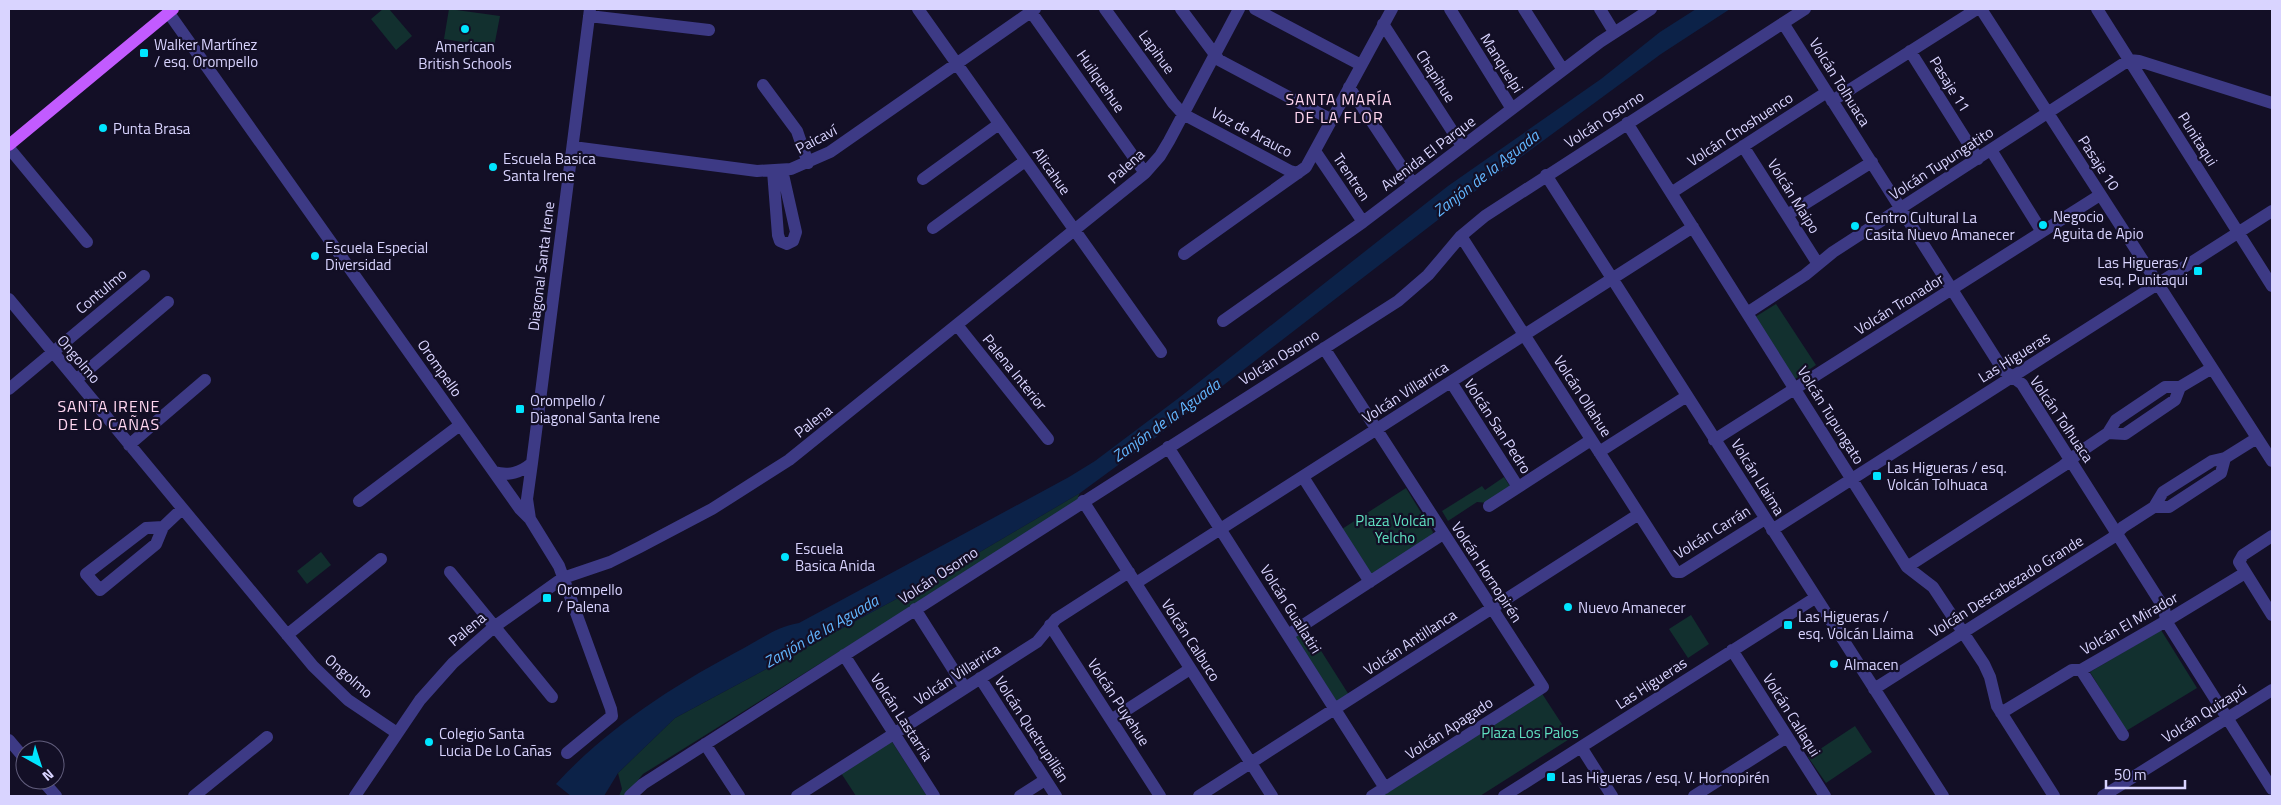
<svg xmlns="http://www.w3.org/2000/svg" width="2281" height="805" font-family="'Titillium Web',sans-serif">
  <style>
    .green { fill: #12302f }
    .water { fill: #0c2248 }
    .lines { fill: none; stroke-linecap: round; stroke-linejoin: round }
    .minor { stroke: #3d3a85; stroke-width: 12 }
    .major { stroke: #c25bff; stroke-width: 12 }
    .poi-dot { fill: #00e5ff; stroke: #130f26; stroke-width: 2 }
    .labels { text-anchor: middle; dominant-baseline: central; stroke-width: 4.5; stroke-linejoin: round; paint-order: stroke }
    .poi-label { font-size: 15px; fill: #d9d4ff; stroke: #130f26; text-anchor: start }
    .street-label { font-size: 15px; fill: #d9d4ff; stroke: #130f26 }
    .park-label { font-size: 15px; fill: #5fe0c0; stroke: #130f26 }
    .neighbourhood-label { font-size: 16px; letter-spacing: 1px; fill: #ffd6f0; stroke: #130f26 }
    .water-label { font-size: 16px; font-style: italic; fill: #62b6ff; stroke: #130f26 }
  </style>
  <rect width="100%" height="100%" fill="#130f26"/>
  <path class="green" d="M383 9H389L412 36 396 50 371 19Z
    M449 9 500 16 494 47 444 39Z
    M1776 304 1816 365 1795 379 1755 317Z
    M1504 477 1511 488 1488 503 1477 502 1448 521 1442 511 1482 486 1485 490Z
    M1406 488 1433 532 1431 539 1377 574 1371 573 1342 529Z
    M1080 493 1078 497 1080 501 643 774 625 796H619L622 789 618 773 675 718 939 576Z
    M321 552 331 565 307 584 297 571Z
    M1691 615 1709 644 1688 658 1669 629Z
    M1306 627 1349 695 1337 702 1295 638 1298 633Z
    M2161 630 2197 688 2126 731 2090 672Z
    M1541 692 1571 738 1480 796H1380Z
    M1855 726 1872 752 1826 783 1808 757Z
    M891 740 927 796H856L841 773Z"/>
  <path class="water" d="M1696 9H1730L1661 54 1491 179 1155 438 1080 493 939 576 675 718 618 773 604 796H571L556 784C608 727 676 684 744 648 762 638 779 626 799 623L1069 477 1095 461 1180 397 1448 186 1601 79 1660 32Z"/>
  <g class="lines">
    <path class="minor" d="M918 9 1161 352
      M1029 9 1145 173
      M1105 9 1173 103 1183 114 1290 171 1298 173
      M1181 9 1219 60 1332 120
      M1255 9 1361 65
      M1450 9 1512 109
      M1524 9 1563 70
      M1600 9 1614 32
      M1981 9 2272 461
      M2097 9 2272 286
      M168 12 520 509 530 519 559 566 611 709 612 716 567 753
      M589 16 709 30
      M1783 23 2003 370 2022 384 2164 608 2166 621 2272 789
      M1383 24 1462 146
      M1910 51 1978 159
      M763 85 797 131 808 163
      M1349 87 1413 184
      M1832 101 1977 9
      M1627 123 1907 567 1933 587 1984 664 1990 677 1997 706 2054 796
      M1743 146 1818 264
      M573 147 757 171 791 169 830 152 1035 9
      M9 148 87 242
      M1991 150 2042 232
      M1315 151 1363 222
      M773 171 778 235 780 241 787 244 793 241 796 232 782 170
      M1546 175 1943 796
      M923 179 999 124
      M1671 193 1827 92
      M1787 215 1872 162
      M933 228 1025 161
      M1461 236 1676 572H1681L1765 519
      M1184 254 1306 167 1392 9
      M9 299 313 666 348 700 397 733
      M1747 313 1805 275 1833 252 2129 60 2139 61 2272 103
      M1223 321 1363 222 1600 42 1651 9
      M957 325 1048 439
      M1324 348 1543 687 1372 796
      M76 380 168 302
      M1451 382 1518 487
      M9 389 144 276
      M2108 433 2125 434 2175 400 2180 387 2212 368
      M1714 440 2100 195
      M129 445 205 380
      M1168 447 1385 788
      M1599 452 1687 396
      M494 472C509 476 520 473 532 463
      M1303 477 1370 582
      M359 501 460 425
      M1083 501 1272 796
      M1489 506 1591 440
      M2154 507 2163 492 2212 461 2225 458
      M530 519 527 499 532 463 590 9
      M163 527 146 528 86 574 100 590 156 544 163 527 182 509
      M1772 530 2272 211
      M2272 536 2243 555 2239 562 2272 615
      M1907 567 2063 466 2080 452 2108 433 2116 420 2165 387H2180
      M450 572 552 697
      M1136 583 1693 227
      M915 609 965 688
      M1050 625 1160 796
      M287 635 381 559
      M1288 635 1443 534
      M1732 650 1825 796
      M844 655 934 796
      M2081 670 2123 735
      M980 678 1056 796
      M1874 689 2112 538 2123 527 2154 507H2169L2221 473 2225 458 2257 438
      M2001 713 2072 670H2081L2166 621 2245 573
      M1111 720 1190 669
      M9 740 25 759
      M705 744 739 796
      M1581 747 1612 796
      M42 780 56 796
      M194 796 267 737
      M355 796 420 700 453 663 494 627 563 578 610 562 640 547 712 509 789 460 1145 173 1160 156 1169 141 1239 9
      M630 796 643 784 1398 301 1428 275 1461 236 1485 216 1805 9
      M797 796 1037 642 1056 619 1129 572
      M1020 796 1045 780
      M1199 796 1639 514
      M1504 796 1815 598
      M1694 796 1787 737
      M2103 796 2272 690"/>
    <path class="major" d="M9 145 173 9"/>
  </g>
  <g class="poi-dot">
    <circle cx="465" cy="29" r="5"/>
    <rect x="139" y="48" width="10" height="10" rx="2.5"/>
    <circle cx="103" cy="128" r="5"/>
    <circle cx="493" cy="167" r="5"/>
    <circle cx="2043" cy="225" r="5"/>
    <circle cx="1855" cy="226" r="5"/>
    <circle cx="315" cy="256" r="5"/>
    <rect x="2193" y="266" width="10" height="10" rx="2.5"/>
    <rect x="515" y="404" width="10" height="10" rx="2.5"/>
    <rect x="1872" y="471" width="10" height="10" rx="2.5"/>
    <circle cx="785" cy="557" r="5"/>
    <rect x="542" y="593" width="10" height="10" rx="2.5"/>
    <circle cx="1568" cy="607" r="5"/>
    <rect x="1783" y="620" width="10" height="10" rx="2.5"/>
    <circle cx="1834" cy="664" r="5"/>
    <circle cx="429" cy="742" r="5"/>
    <rect x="1546" y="772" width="10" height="10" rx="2.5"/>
  </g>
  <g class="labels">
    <g class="poi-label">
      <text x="154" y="44">Walker Martínez<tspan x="154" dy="17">/ esq. Orompello</tspan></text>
      <text x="465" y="46" text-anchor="middle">American<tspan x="465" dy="17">British Schools</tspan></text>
      <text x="113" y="128">Punta Brasa</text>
      <text x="503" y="158">Escuela Basica<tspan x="503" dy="17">Santa Irene</tspan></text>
      <text x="2053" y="216">Negocio<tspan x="2053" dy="17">Aguita de Apio</tspan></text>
      <text x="1865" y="217">Centro Cultural La<tspan x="1865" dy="17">Casita Nuevo Amanecer</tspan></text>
      <text x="325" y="247">Escuela Especial<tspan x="325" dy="17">Diversidad</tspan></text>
      <text x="2188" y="262" text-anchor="end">Las Higueras /<tspan x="2188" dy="17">esq. Punitaqui</tspan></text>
      <text x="530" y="400">Orompello /<tspan x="530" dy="17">Diagonal Santa Irene</tspan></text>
      <text x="1887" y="467">Las Higueras / esq.<tspan x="1887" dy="17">Volcán Tolhuaca</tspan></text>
      <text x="795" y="548">Escuela<tspan x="795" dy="17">Basica Anida</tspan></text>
      <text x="557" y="589">Orompello<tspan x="557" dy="17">/ Palena</tspan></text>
      <text x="1578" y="607">Nuevo Amanecer</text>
      <text x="1798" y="616">Las Higueras /<tspan x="1798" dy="17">esq. Volcán Llaima</tspan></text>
      <text x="1844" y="664">Almacen</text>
      <text x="439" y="733">Colegio Santa<tspan x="439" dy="17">Lucia De Lo Cañas</tspan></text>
      <text x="1561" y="777">Las Higueras / esq. V. Hornopirén</text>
    </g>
    <g class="street-label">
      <text transform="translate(1157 52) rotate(54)">Lapihue</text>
      <text transform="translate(1502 63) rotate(58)">Manquelpi</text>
      <text transform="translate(1436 76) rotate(57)">Chapihue</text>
      <text transform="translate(1101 81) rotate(55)">Huilquehue</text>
      <text transform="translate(1840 82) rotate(58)">Volcán Tolhuaca</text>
      <text transform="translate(1950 84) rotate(58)">Pasaje 11</text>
      <text transform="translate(1604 119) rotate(-33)">Volcán Osorno</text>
      <text transform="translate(1740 129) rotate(-33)">Volcán Choshuenco</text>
      <text transform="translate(1252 132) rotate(28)">Voz de Arauco</text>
      <text transform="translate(816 139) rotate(-28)">Paicaví</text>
      <text transform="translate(2198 139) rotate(58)">Punitaqui</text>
      <text transform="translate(1428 153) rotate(-37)">Avenida El Parque</text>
      <text transform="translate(1941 163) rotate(-33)">Volcán Tupungatito</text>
      <text transform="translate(2099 163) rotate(57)">Pasaje 10</text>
      <text transform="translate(1126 166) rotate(-42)">Palena</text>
      <text transform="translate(1052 171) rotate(55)">Alicahue</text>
      <text transform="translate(1352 177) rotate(56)">Trentren</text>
      <text transform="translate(1794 196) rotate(58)">Volcán Maipo</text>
      <text transform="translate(541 266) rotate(-83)">Diagonal Santa Irene</text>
      <text transform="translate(101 291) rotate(-40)">Contulmo</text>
      <text transform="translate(1899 304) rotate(-32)">Volcán Tronador</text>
      <text transform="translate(1279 357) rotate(-32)">Volcán Osorno</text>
      <text transform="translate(2014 357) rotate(-32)">Las Higueras</text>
      <text transform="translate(79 359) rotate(50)">Ongolmo</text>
      <text transform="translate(440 368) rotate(55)">Orompello</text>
      <text transform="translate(1015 372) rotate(51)">Palena Interior</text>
      <text transform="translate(1405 392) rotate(-33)">Volcán Villarrica</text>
      <text transform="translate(1583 396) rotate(57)">Volcán Ollahue</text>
      <text transform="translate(1831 415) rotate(58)">Volcán Tupungato</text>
      <text transform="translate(2062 419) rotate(56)">Volcán Tolhuaca</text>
      <text transform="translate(813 421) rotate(-38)">Palena</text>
      <text transform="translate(1498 426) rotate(57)">Volcán San Pedro</text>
      <text transform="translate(1758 477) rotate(58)">Volcán Llaima</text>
      <text transform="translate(1712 532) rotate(-32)">Volcán Carrán</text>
      <text transform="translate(1487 572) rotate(57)">Volcán Hornopirén</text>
      <text transform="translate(938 575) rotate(-33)">Volcán Osorno</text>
      <text transform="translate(2006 586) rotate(-32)">Volcán Descabezado Grande</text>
      <text transform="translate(1291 609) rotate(58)">Volcán Guallatiri</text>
      <text transform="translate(2129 623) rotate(-30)">Volcán El Mirador</text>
      <text transform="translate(467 629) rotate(-40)">Palena</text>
      <text transform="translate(1191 640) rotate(57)">Volcán Calbuco</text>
      <text transform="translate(1410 642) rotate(-33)">Volcán Antillanca</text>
      <text transform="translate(957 674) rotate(-33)">Volcán Villarrica</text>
      <text transform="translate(349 676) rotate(41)">Ongolmo</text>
      <text transform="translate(1651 683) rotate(-33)">Las Higueras</text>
      <text transform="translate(1119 702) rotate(57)">Volcán Puyehue</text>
      <text transform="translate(2204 713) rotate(-32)">Volcán Quizapú</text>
      <text transform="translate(1792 715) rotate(58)">Volcán Callaqui</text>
      <text transform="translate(902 717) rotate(57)">Volcán Lastarria</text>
      <text transform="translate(1449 728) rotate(-33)">Volcán Apagado</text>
      <text transform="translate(1032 729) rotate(57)">Volcán Quetrupillán</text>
    </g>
    <g class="park-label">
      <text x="1395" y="520">Plaza Volcán<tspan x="1395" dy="17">Yelcho</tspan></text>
      <text x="1530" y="732">Plaza Los Palos</text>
    </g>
    <g class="neighbourhood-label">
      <text x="1339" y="99">SANTA MARÍA<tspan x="1339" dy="18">DE LA FLOR</tspan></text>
      <text x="109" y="406">SANTA IRENE<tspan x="109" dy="18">DE LO CAÑAS</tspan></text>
    </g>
    <g class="water-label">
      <text transform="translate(1486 173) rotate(-38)">Zanjón de la Aguada</text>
      <text transform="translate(1166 420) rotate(-36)">Zanjón de la Aguada</text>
      <text transform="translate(821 631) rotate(-30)">Zanjón de la Aguada</text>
    </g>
  </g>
  <rect width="2281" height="805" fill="none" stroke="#d9d4ff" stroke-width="20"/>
  <g transform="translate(40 765) rotate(141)"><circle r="24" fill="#130f26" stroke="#625e7d"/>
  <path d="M0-4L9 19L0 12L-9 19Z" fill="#00e5ff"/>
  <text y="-8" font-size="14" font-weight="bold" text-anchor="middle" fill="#d9d4ff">N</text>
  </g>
  <path d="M2106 780v8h79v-8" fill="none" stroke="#d9d4ff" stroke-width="2.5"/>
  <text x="2114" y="780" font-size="15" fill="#d9d4ff" stroke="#130f26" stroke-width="4" paint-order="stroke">50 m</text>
</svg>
